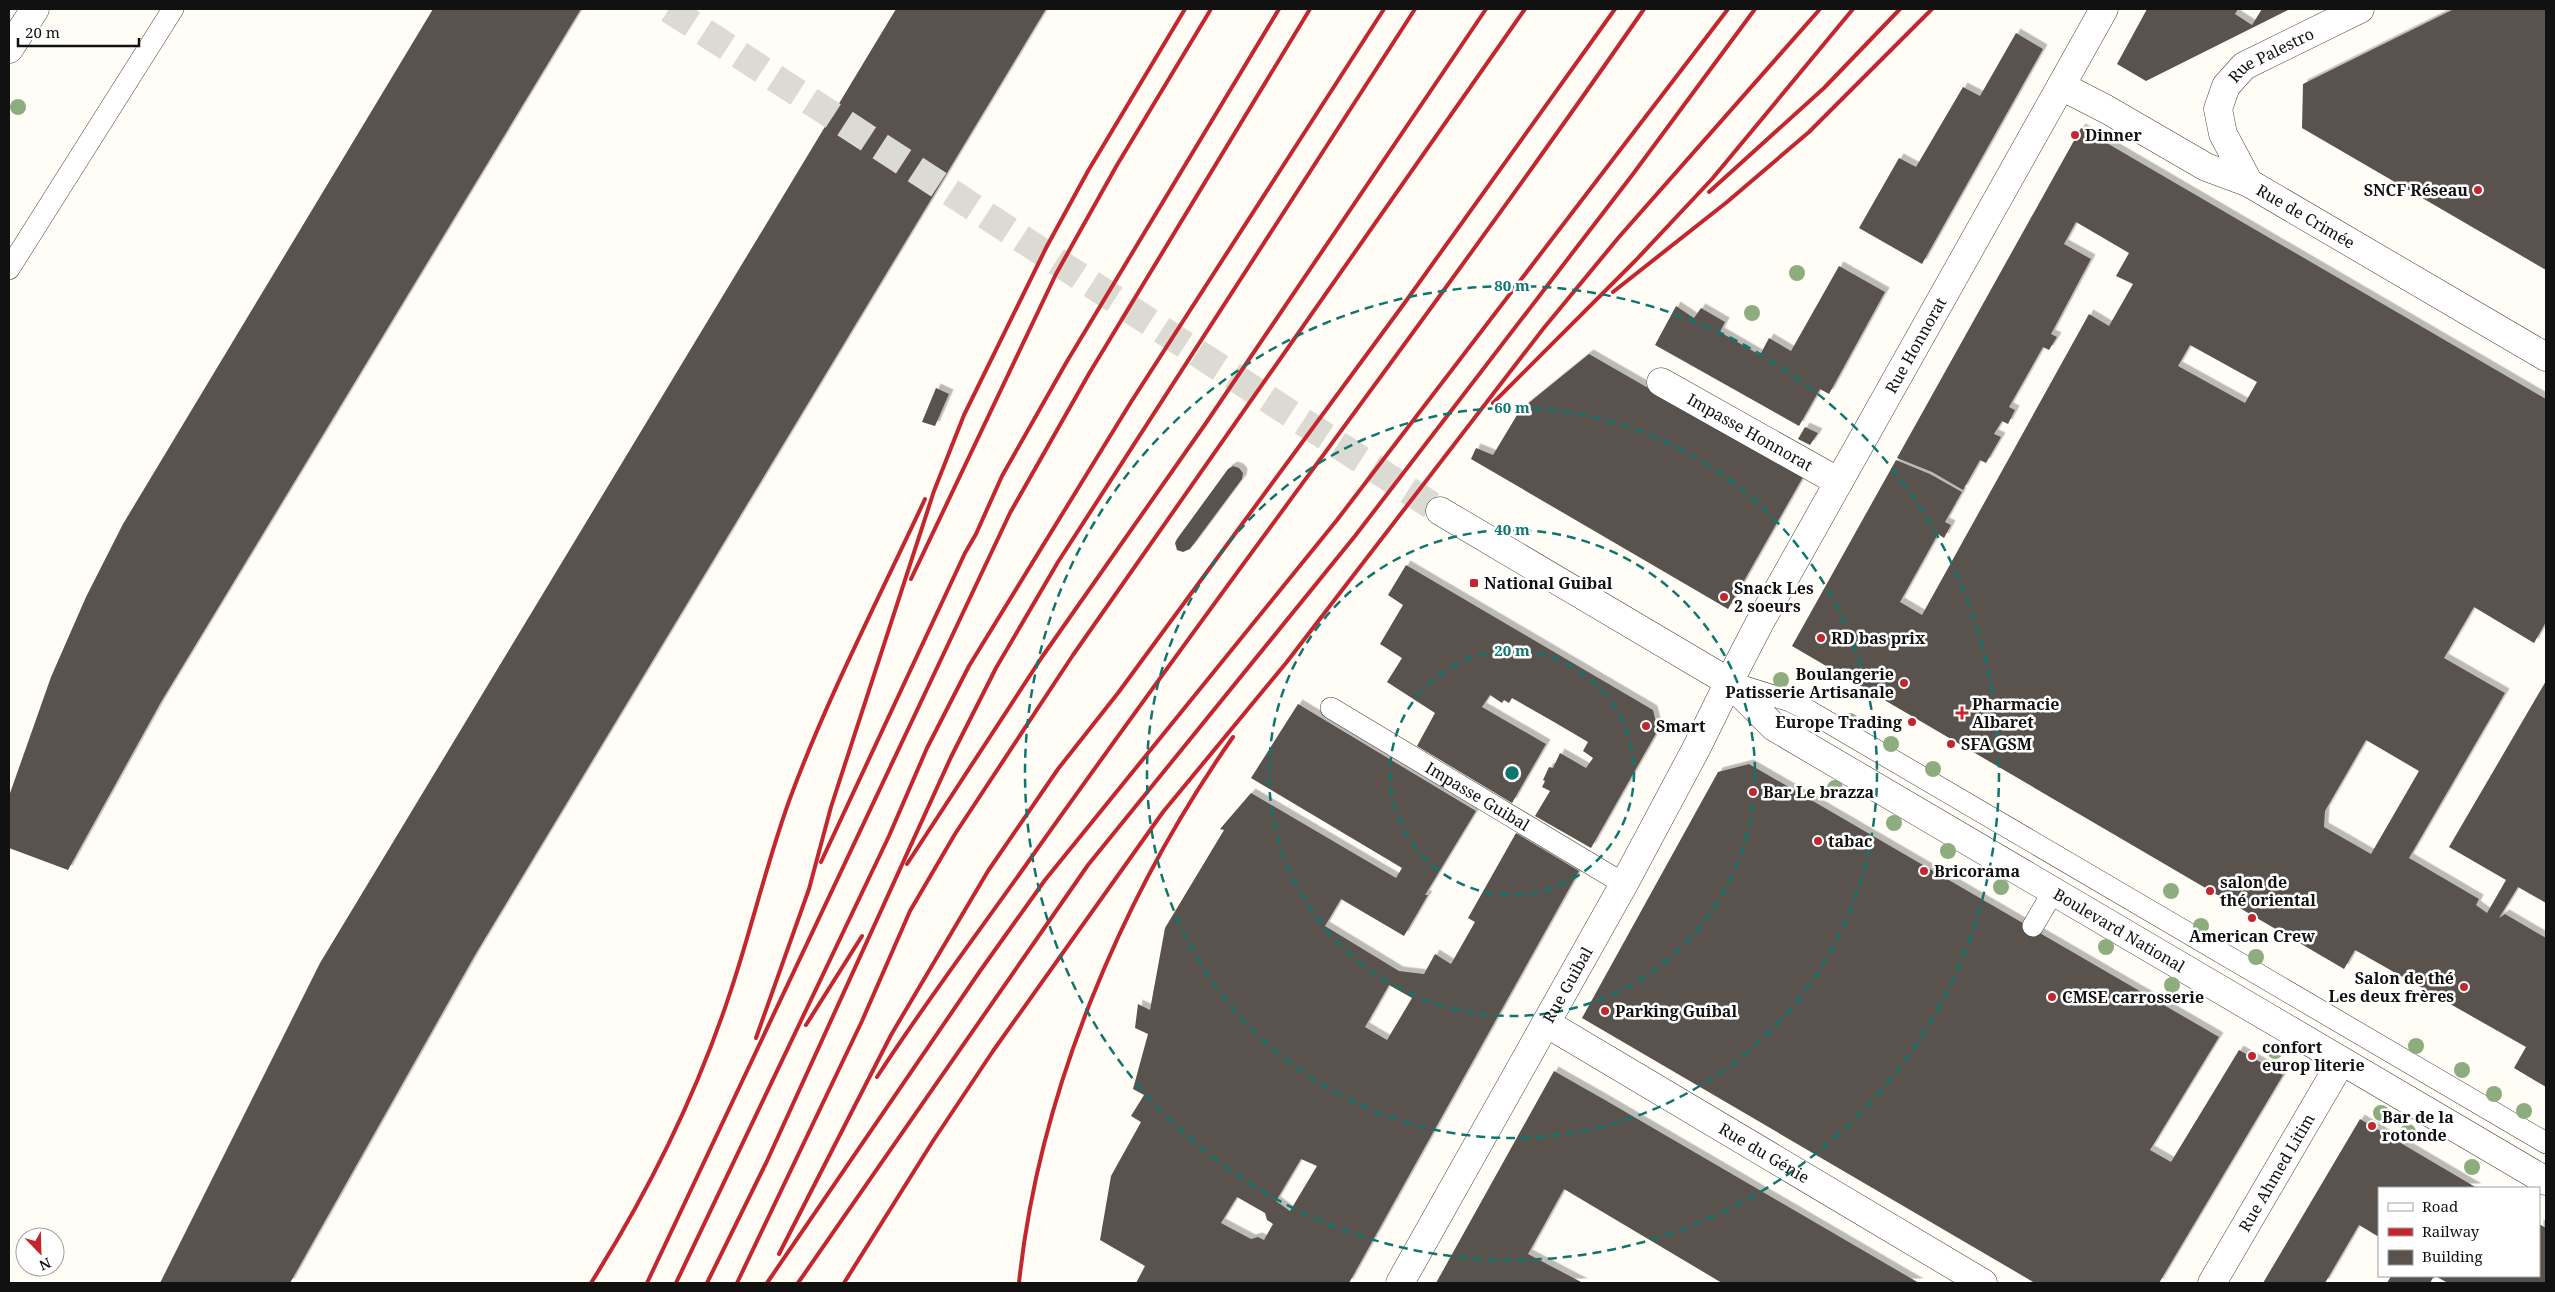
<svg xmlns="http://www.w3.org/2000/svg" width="2555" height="1292" font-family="'Noto Serif',serif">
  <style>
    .building { fill: #5a524d; fill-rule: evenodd; filter: url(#shadow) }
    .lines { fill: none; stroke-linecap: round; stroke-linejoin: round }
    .tertiary-tunnel { stroke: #dbdad3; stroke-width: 28; stroke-dasharray: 28 14; stroke-linecap: butt }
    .service-casing { stroke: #444; stroke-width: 22 }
    .minor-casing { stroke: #444; stroke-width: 29 }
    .tertiary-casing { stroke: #444; stroke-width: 29 }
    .service { stroke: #fff; stroke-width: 21 }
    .minor { stroke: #fff; stroke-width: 28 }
    .tertiary { stroke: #fff; stroke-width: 28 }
    .rail { stroke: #c4262e; stroke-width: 4 }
    .tree { fill: #8dad7f }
    .ring { fill: none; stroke: #0f766e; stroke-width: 2.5; stroke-dasharray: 9 6 }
    .poi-dot { fill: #c4262e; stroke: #fff; stroke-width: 2 }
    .labels { text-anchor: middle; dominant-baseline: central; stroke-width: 5; stroke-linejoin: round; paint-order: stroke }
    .street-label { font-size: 16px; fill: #111; stroke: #fff }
    .poi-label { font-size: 16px; font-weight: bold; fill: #111; stroke: #fff; text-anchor: start }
    .centre { fill: #0f766e; stroke: #fff; stroke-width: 2.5 }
    .ring-label { font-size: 15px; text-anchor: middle; font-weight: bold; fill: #0f766e; stroke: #fff; stroke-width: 5; stroke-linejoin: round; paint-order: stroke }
  </style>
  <defs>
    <filter id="shadow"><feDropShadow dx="4.5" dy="-4.5" stdDeviation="0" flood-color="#0004"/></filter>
  </defs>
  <rect width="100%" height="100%" fill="#fffdf5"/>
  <path class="building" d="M433 9H581L161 702 68 870 9 848V796L51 677 86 597 123 524Z
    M896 9H1046L475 955 290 1283H160L320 963Z
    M2147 9H2238L2235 14 2252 25 2262 9H2290L2146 81 2117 64Z
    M2454 9H2546V270L2302 128 2303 84Z
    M2016 33 2043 49 1922 264 1859 228 1899 158 1916 167 1963 87 1980 96Z
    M2081 128 2546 399V622L2534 643 2474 607 2444 658 2505 693 2409 858 2479 899 2476 905 2487 913 2506 880 2449 847 2546 681V903L2518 887 2499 918 2505 914 2546 938V1087L2514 1068 2526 1047 2355 950 2344 969 1792 646 1896 460 1930 474 1962 492 1945 522 1951 525 1944 538 1938 534 1900 602 1922 615 2089 314 2109 326 2133 284 2116 276 2129 253 2076 222 2064 244 2091 259 2051 334 2057 337 2049 350 2043 347 2009 407 2015 410 2008 424 2002 421 1994 434 2001 437 1986 463 1980 460 1963 490 1932 472 1897 458ZM2190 345 2257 382 2245 403 2178 366ZM2366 740 2419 771 2371 854 2324 827 2325 811Z
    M1839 266 1885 292 1829 394 1820 389 1799 426 1655 345 1676 306 1694 318 1701 308 1725 322 1720 332 1760 355 1769 338 1791 351Z
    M1589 354 1803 477 1728 609 1471 459 1476 448 1493 455 1520 410Z
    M936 388 949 394 935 426 922 422Z
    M1805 427 1818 433 1810 445 1798 439Z
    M1233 466 1239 468 1243 473 1242 479 1190 549 1183 552 1177 550 1175 543 1177 539 1228 469Z
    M1406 565 1653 710 1658 730 1591 848 1535 816 1550 791 1542 787 1545 781 1543 780 1549 767 1553 768 1560 753 1586 768 1593 758 1583 751 1588 742 1554 722 1512 698 1509 703 1504 700 1502 703 1490 695 1482 707 1546 744 1512 803 1417 746 1435 713 1387 682 1402 658 1380 644 1403 605 1388 595Z
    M1298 704 1476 811 1425 895H1428L1404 936 1341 899 1325 926 1399 971 1424 974 1435 954 1451 964 1475 922 1468 918 1516 833 1579 871 1349 1283H1136L1145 1266 1100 1240 1111 1176 1141 1122 1131 1116 1144 1095 1133 1089 1148 1034 1135 1028 1138 1004 1150 1010 1165 928 1224 830 1220 829 1251 793 1396 878 1402 868 1251 778ZM1389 985 1412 998 1387 1040 1365 1027ZM1301 1159 1317 1166 1290 1211 1276 1201ZM1237 1197 1265 1213 1267 1220 1273 1224 1264 1240 1258 1237 1251 1239 1221 1223Z
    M1749 764 2219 1037 2150 1150 2171 1162 2239 1050 2283 1075 2159 1283H2035L1582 1018 1718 772Z
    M1554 1071 1605 1100 1919 1283H1722L1564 1189 1528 1254 1583 1283H1436Z
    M2360 1119 2477 1188H2379V1237L2359 1225 2325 1283H2263Z
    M2539 1224 2546 1228V1283H2448L2435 1276H2539Z
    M2391 1276H2434L2430 1283H2387Z"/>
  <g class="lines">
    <path class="tertiary-tunnel" d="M669 9 1440 511"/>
    <g class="service-casing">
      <g id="service">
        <path d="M9 269 173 9"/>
        <path d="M1729 682 1790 701 1804 708 2546 1143"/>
        <path id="s1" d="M1331 708 1624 884"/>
        <path d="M2033 926 2053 892"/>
      </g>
    </g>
    <g class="minor-casing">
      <g id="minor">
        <path d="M2061 86 2104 9"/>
        <path id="s2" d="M2249 183 2223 134 2218 109 2226 86 2244 66 2360 9"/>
        <path id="s3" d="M1661 382 1839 482"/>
        <path id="s4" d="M1546 1023 1983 1283"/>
        <path id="s5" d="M1400 1283 1624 884 1696 749 1729 682"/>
        <path id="s6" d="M2212 1283 2341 1062"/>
      </g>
    </g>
    <g class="tertiary-casing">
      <g id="tertiary">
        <path d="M9 49 35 9"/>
        <path id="s7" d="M1440 511 1729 682 1774 727 2546 1181"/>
        <path id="s8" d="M1729 682 1759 624 2061 86 2106 109 2206 167 2249 183 2546 357"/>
      </g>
    </g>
    <use href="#service" class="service"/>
    <use href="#minor" class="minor"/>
    <use href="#tertiary" class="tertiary"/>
    <path class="rail" d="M1709 192 1824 88 1900 9
      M1613 292 1727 202 1809 132 1932 9
      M1493 403 1636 260 1712 179 1853 9
      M911 579 1056 274 1117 165 1211 9
      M821 862 965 553 976 534 1002 476 1066 363 1279 9
      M907 864 1042 657 1206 423 1486 9
      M806 1025 862 936
      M756 1038 809 889 831 807 934 491 964 415 1047 246 1088 171 1185 9
      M877 1077C926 1001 981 929 1033 855 1234 571 1446 295 1644 9
      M779 1254 891 1035 988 871 1058 769 1118 693 1406 301 1615 9
      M591 1283C649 1191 697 1094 731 990 753 924 768 857 792 793 830 692 880 596 925 499
      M647 1283 1010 513 1090 372 1310 9
      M676 1283 889 836 927 748 969 666 1131 402 1384 9
      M707 1283 767 1161 951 757 996 668 1058 562 1415 9
      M737 1283 862 1021 910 911 955 834 1073 655 1525 9
      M767 1283 980 971 1045 880 1337 520 1728 9
      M798 1283 1088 865 1355 536 1633 174 1755 9
      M844 1283 933 1141 993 1051 1163 812 1286 663 1543 329 1619 237 1820 9
      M1019 1283C1039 1092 1123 894 1233 737"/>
  </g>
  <g class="tree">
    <circle cx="18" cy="107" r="8"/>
    <circle cx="1797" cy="273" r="8"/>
    <circle cx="1752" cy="313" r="8"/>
    <circle cx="1781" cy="680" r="8"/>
    <circle cx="1850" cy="721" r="8"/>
    <circle cx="1891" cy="744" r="8"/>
    <circle cx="1933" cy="769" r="8"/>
    <circle cx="1835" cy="788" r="8"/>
    <circle cx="1894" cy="823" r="8"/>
    <circle cx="1948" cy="851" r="8"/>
    <circle cx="2001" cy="887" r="8"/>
    <circle cx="2171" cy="891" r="8"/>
    <circle cx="2201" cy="926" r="8"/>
    <circle cx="2106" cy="947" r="8"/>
    <circle cx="2256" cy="957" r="8"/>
    <circle cx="2172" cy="985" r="8"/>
    <circle cx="2416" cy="1046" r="8"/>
    <circle cx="2275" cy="1051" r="8"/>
    <circle cx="2462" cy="1070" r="8"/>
    <circle cx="2494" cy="1094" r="8"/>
    <circle cx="2524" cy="1111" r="8"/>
    <circle cx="2381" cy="1113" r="8"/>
    <circle cx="2408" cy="1132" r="8"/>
    <circle cx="2472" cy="1167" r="8"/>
  </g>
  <g class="ring">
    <circle cx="1512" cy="773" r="122"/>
    <circle cx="1512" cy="773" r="243"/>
    <circle cx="1512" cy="773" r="365"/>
    <circle cx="1512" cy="773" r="487"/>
  </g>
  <g class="poi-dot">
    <circle cx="2075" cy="135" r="5"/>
    <circle cx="2478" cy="190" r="5"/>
    <rect x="1469" y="578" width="10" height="10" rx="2.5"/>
    <circle cx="1724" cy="597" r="5"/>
    <circle cx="1821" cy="638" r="5"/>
    <circle cx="1904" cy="683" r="5"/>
    <path d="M1959.5 705.5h5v5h5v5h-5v5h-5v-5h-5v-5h5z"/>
    <circle cx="1912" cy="722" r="5"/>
    <circle cx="1646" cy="726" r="5"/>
    <circle cx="1951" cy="744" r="5"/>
    <circle cx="1753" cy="792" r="5"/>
    <circle cx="1818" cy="841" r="5"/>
    <circle cx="1924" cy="871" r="5"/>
    <circle cx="2210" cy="891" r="5"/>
    <circle cx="2252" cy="918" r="5"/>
    <circle cx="2464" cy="987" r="5"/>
    <circle cx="2052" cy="997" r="5"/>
    <circle cx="1605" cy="1011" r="5"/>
    <circle cx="2252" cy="1056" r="5"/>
    <circle cx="2372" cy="1126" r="5"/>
  </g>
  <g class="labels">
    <g class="street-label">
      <text stroke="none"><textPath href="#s2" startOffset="161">Rue Palestro</textPath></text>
      <text stroke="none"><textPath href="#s8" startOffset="960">Rue de Crimée</textPath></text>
      <text stroke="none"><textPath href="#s8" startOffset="385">Rue Honnorat</textPath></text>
      <text stroke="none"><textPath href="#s3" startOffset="102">Impasse Honnorat</textPath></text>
      <text stroke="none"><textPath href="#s1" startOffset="171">Impasse Guibal</textPath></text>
      <text stroke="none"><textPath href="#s7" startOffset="800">Boulevard National</textPath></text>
      <text stroke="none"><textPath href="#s5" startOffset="342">Rue Guibal</textPath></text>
      <text stroke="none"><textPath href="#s4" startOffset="254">Rue du Génie</textPath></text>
      <text stroke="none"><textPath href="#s6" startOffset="128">Rue Ahmed Litim</textPath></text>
    </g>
    <g class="poi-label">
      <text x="2085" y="135">Dinner</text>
      <text x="2468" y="190" text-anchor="end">SNCF Réseau</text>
      <text x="1484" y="583">National Guibal</text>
      <text x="1734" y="588">Snack Les<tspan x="1734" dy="18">2 soeurs</tspan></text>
      <text x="1831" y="638">RD bas prix</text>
      <text x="1894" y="674" text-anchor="end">Boulangerie<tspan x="1894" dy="18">Patisserie Artisanale</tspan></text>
      <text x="1972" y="704">Pharmacie<tspan x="1972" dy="18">Albaret</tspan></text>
      <text x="1902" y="722" text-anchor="end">Europe Trading</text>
      <text x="1656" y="726">Smart</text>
      <text x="1961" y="744">SFA GSM</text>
      <text x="1763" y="792">Bar Le brazza</text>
      <text x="1828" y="841">tabac</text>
      <text x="1934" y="871">Bricorama</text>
      <text x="2220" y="882">salon de<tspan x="2220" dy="18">thé oriental</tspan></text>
      <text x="2252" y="936" text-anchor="middle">American Crew</text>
      <text x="2454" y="978" text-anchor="end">Salon de thé<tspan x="2454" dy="18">Les deux frères</tspan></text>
      <text x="2062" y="997">CMSE carrosserie</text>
      <text x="1615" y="1011">Parking Guibal</text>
      <text x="2262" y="1047">confort<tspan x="2262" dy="18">europ literie</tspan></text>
      <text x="2382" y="1117">Bar de la<tspan x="2382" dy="18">rotonde</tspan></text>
    </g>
  </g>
  <circle cx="1512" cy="773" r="8" class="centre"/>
  <g class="ring-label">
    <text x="1512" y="291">80 m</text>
    <text x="1512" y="413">60 m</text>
    <text x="1512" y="535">40 m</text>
    <text x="1512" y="656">20 m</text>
  </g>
  <rect width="2555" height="1292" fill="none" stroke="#111111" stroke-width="20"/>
  <rect x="2378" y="1187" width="162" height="90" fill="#ffffff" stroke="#a0a0a0"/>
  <rect x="2388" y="1203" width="25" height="8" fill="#ffffff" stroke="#a0a0a0"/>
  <text x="2422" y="1212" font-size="15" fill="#111111">Road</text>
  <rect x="2388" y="1228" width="25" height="8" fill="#c4262e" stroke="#a0a0a0"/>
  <text x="2422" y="1237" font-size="15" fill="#111111">Railway</text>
  <rect x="2388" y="1250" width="25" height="15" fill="#5a524d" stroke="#a0a0a0"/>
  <text x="2422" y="1262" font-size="15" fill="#111111">Building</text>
  <g transform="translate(40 1252) rotate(157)"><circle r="24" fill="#ffffff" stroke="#a0a0a0"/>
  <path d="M0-4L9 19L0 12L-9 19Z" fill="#c4262e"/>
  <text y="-8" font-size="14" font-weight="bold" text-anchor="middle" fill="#111111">N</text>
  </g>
  <path d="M18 38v8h121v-8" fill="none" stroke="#111111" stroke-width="2.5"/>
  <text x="25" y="38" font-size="15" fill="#111111" stroke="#ffffff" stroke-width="4" paint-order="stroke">20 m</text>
</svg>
